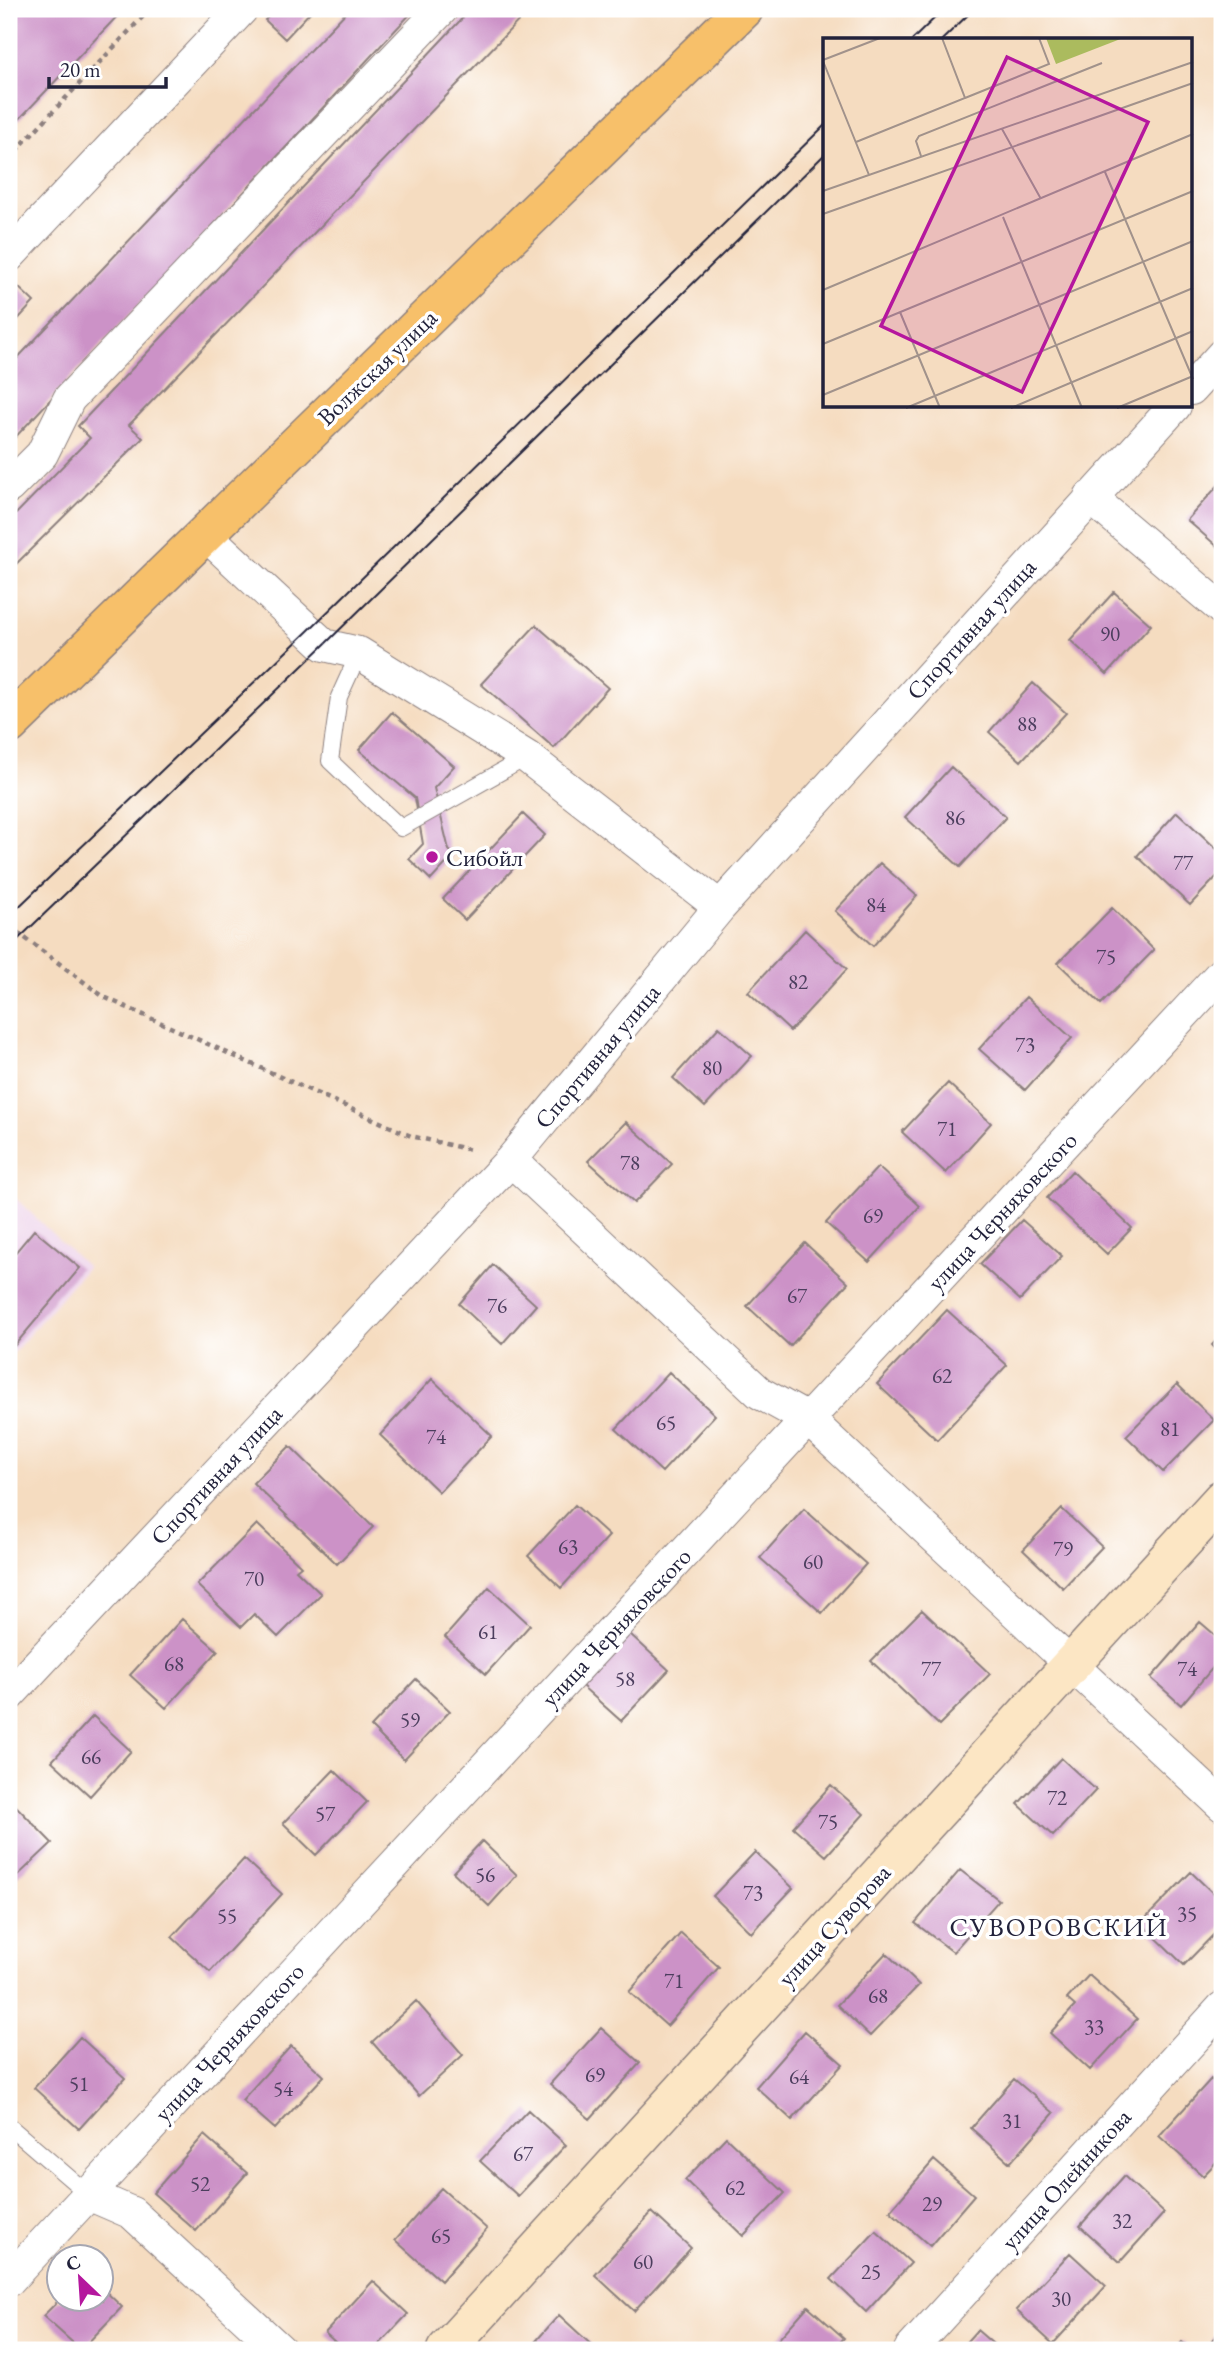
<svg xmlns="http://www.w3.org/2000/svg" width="1231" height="2359" font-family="'EB Garamond',serif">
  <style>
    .built { fill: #edd1e9 }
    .building { fill: #cc92c7 }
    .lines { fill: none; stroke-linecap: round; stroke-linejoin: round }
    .lane-casing { stroke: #8c7f7e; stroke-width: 18 }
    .street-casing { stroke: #8c7f7e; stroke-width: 34 }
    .secondary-casing { stroke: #8c7f7e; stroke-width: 41 }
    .primary-casing { stroke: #8c7f7e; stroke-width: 41 }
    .path { stroke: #8c7f7e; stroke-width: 4.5; stroke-dasharray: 5 5; stroke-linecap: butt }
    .lane { stroke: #fff; stroke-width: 16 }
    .street { stroke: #fff; stroke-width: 32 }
    .secondary { stroke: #fce6c4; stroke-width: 38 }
    .primary { stroke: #f7c06b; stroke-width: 38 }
    .tram { stroke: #22223b; stroke-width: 2 }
    .poi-dot { fill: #b5179e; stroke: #fff; stroke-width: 2.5 }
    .labels { text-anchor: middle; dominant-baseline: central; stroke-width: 7; stroke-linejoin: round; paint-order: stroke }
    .number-label { font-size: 21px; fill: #4c3e5e }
    .street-label { font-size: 24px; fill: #22223b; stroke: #fff }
    .poi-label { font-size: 24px; fill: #22223b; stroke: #fff; text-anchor: start }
    .neighbourhood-label { font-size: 26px; letter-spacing: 2px; fill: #22223b; stroke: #fff }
    .inset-road { fill: none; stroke: #a1928b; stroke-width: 2 }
    .view { fill: #b5179e; fill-opacity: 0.15; stroke: #b5179e; stroke-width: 3.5 }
    .inset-edge { fill: none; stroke: #22223b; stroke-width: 3.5 }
  </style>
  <rect width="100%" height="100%" fill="#fff"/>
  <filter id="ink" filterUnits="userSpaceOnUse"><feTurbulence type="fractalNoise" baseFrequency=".0143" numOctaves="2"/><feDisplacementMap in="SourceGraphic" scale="14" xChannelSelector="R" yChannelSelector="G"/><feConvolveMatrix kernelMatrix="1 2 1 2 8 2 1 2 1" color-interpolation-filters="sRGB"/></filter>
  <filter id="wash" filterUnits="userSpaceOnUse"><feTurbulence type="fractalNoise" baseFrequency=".00686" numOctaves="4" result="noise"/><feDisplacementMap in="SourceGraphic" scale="28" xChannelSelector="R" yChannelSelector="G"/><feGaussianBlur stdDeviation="1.57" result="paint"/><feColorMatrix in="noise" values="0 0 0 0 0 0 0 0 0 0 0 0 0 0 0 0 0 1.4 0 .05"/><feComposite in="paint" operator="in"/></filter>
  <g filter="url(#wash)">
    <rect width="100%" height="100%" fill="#f5dcc0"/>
    <path class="built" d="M9 1192 87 1267 9 1358Z"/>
    <g id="blocks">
      <path class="building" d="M17 9H124L9 130V17Z
        M276 9H313L285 39 265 20Z
        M349 9H415L9 444V367Z
        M471 9H530L129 425 143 438 9 571V521L90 438 78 426Z
        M16 285 34 302 9 329V293Z
        M1222 481V545L1219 548 1187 520Z
        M1114 592 1151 625 1107 674 1070 640Z
        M536 625 608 688 554 748 481 684Z
        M1033 683 1066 713 1021 761 989 732Z
        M392 712 454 766 434 788 449 850 454 855 431 880 409 859 423 844 415 798 359 750Z
        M951 767 1006 817 960 867 905 817Z
        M1177 812 1222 854V871L1190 905 1137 856Z
        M523 814 545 835 465 920 443 899Z
        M880 863 917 896 873 946 835 911Z
        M1112 908 1154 950 1101 1004 1058 963Z
        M805 930 847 969 790 1031 748 992Z
        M1026 997 1072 1038 1025 1090 979 1049Z
        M719 1027 752 1056 705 1107 673 1078Z
        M948 1083 991 1123 946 1173 902 1132Z
        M626 1122 672 1164 634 1203 588 1161Z
        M878 1167 920 1206 869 1262 826 1223Z
        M1072 1171 1132 1228 1107 1254 1047 1198Z
        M1022 1220 1062 1256 1020 1300 980 1264Z
        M34 1230 80 1268 9 1352V1260Z
        M805 1243 848 1283 790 1346 747 1306Z
        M493 1265 536 1305 502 1344 459 1304Z
        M947 1310 1007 1365 937 1440 877 1384Z
        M1222 1334V1356L1212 1345Z
        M669 1372 715 1415 662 1472 616 1429Z
        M432 1379 492 1436 439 1492 380 1435Z
        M1177 1384 1214 1420 1163 1472 1126 1436Z
        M290 1446 373 1527 337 1564 253 1483Z
        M575 1505 609 1536 561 1588 528 1556Z
        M804 1509 866 1564 822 1613 760 1558Z
        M1062 1509 1102 1547 1063 1588 1023 1550Z
        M257 1524 301 1566 296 1570 321 1594 278 1637 254 1614 241 1627 197 1585Z
        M489 1587 530 1625 486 1674 445 1637Z
        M922 1610 990 1674 939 1725 871 1661Z
        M182 1619 218 1651 166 1708 130 1675Z
        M1200 1622 1222 1641V1657L1181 1705 1151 1678Z
        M630 1634 669 1670 621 1721 582 1686Z
        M416 1679 450 1711 404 1760 371 1727Z
        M93 1716 131 1751 90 1796 52 1761Z
        M1061 1758 1096 1790 1053 1836 1018 1804Z
        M334 1770 367 1802 316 1855 283 1823Z
        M831 1785 864 1814 826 1856 793 1827Z
        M12 1802 52 1843 9 1884V1806Z
        M482 1841 517 1875 489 1906 453 1872Z
        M755 1852 793 1888 751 1933 713 1896Z
        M244 1859 282 1894 210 1972 172 1937Z
        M960 1870 999 1900 953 1952 915 1923Z
        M1191 1872 1222 1902V1926L1184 1965 1141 1923Z
        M681 1933 719 1967 667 2026 629 1992Z
        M886 1953 919 1985 870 2036 837 2005Z
        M1089 1975 1137 2019 1090 2070 1050 2033 1075 2006 1067 1999Z
        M416 2001 463 2055 419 2096 372 2042Z
        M601 2028 640 2063 590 2119 550 2084Z
        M805 2031 843 2064 792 2120 756 2087Z
        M80 2037 125 2078 79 2129 34 2088Z
        M291 2046 324 2076 275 2129 242 2100Z
        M1014 2079 1054 2113 1010 2163 971 2128Z
        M1211 2079 1222 2089V2156L1203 2176 1159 2136Z
        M528 2110 566 2145 518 2196 480 2161Z
        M204 2135 247 2173 196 2231 153 2193Z
        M726 2137 785 2193 743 2236 685 2180Z
        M934 2160 974 2195 930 2246 890 2211Z
        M1124 2176 1164 2213 1120 2262 1080 2226Z
        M441 2188 487 2229 441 2281 395 2240Z
        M652 2212 691 2248 634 2311 595 2275Z
        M876 2231 911 2263 866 2312 831 2279Z
        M1070 2253 1106 2286 1053 2344 1016 2310Z
        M373 2281 408 2314 374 2350H344L325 2333Z
        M102 2288 122 2307 81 2350 43 2316 59 2300H102Z
        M808 2306 844 2338 833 2350H769Z
        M559 2315 597 2350H528Z
        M1222 2329V2350L1212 2340Z
        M977 2330 1000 2350H959Z
        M1182 2342 1192 2350H1175Z"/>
    </g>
  </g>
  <g filter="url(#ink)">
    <use href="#blocks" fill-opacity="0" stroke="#8c7f7e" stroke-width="2"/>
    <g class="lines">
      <g class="lane-casing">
        <path id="lane" d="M359 653 339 697 330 761 401 828 527 757
          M9 2126 88 2194"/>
      </g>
      <g class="street-casing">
        <path id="street" d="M9 256 242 9
          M1191 389 1222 355
          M9 487 42 454 69 399 442 9
          M1090 497 1222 609
          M206 535 324 645 359 653 527 757 720 907
          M511 1160 760 1393 809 1420 1222 1805
          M9 1695 511 1160 720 907 1175 406
          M88 2194 132 2213 280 2350
          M9 2280 1222 973
          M910 2350 1222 2008"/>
      </g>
      <g class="secondary-casing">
        <path id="secondary" d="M446 2350 1222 1499"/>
      </g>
      <g class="primary-casing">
        <path id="primary" d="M9 725 744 9"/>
      </g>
      <path class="path" d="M9 158 150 9
        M9 926 104 997 411 1136 471 1150"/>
      <use href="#lane" class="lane"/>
      <use href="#street" class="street"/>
      <use href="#secondary" class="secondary"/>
      <use href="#primary" class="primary"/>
      <path class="tram" d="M912 40 944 9
        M942 40 974 9
        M9 916 308 631 825 125
        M9 948 324 645 825 154"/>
    </g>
  </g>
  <circle class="poi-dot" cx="432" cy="857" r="7"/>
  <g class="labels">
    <g class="number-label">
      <text x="1110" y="633">90</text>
      <text x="1027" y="723">88</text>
      <text x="955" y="817">86</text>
      <text x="1183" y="862">77</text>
      <text x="876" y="904">84</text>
      <text x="1106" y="956">75</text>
      <text x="798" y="981">82</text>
      <text x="1025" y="1044">73</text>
      <text x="712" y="1067">80</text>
      <text x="947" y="1128">71</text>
      <text x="630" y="1162">78</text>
      <text x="873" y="1215">69</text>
      <text x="797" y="1295">67</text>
      <text x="497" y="1305">76</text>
      <text x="942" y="1375">62</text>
      <text x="666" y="1422">65</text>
      <text x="1170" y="1428">81</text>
      <text x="436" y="1436">74</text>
      <text x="568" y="1546">63</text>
      <text x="1063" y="1548">79</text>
      <text x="813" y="1561">60</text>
      <text x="254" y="1578">70</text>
      <text x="488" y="1631">61</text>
      <text x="174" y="1663">68</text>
      <text x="931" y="1668">77</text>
      <text x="1187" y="1668">74</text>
      <text x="625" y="1678">58</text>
      <text x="410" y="1719">59</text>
      <text x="91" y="1756">66</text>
      <text x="1057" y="1797">72</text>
      <text x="325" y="1813">57</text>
      <text x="828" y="1821">75</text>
      <text x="485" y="1874">56</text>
      <text x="753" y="1892">73</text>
      <text x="1187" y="1913">35</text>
      <text x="227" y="1915">55</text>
      <text x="674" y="1980">71</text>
      <text x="878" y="1995">68</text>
      <text x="1094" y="2026">33</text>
      <text x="595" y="2074">69</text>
      <text x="799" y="2076">64</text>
      <text x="79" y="2083">51</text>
      <text x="283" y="2088">54</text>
      <text x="1012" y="2120">31</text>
      <text x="523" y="2153">67</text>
      <text x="200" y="2183">52</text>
      <text x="735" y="2187">62</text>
      <text x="932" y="2203">29</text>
      <text x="1122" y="2220">32</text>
      <text x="441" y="2235">65</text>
      <text x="643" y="2261">60</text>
      <text x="871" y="2271">25</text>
      <text x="1061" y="2298">30</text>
    </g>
    <g class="street-label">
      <text transform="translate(377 367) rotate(-44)">Волжская улица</text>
      <text transform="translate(971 629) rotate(-48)">Спортивная улица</text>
      <text transform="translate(597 1056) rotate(-50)">Спортивная улица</text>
      <text transform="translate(1002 1211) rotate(-47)">улица Черняховского</text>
      <text transform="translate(216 1475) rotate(-47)">Спортивная улица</text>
      <text transform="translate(616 1627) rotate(-47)">улица Черняховского</text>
      <text transform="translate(834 1925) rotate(-48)">улица Суворова</text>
      <text transform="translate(229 2042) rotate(-47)">улица Черняховского</text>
      <text transform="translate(1066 2179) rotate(-48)">улица Олейникова</text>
    </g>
    <g class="poi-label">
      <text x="446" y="857">Сибойл</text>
    </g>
    <g class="neighbourhood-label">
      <text x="1059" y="1927">СУВОРОВСКИЙ</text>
    </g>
  </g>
  <g transform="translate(823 38)">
    <rect width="369" height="369" fill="#f5dcc0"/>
    <path d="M223 0H300L233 26Z" fill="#abbb5e"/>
    <path class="inset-road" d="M0 22 57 0M0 23 46 137M142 60 226 26 216 0M179 91 218 161M33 104 142 60 119 0M98 118 93 103 96 98 279 25M282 134 370 341M0 153 370 24M0 176 370 45M180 179 259 370M0 252 370 96M77 274 117 370M0 306 370 153M0 357 370 203M83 370 370 250M188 370 370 293M294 370 370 338"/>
    <path class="view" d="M184 19 325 84 199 354 58 288Z"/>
    <rect width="369" height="369" class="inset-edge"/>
  </g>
  <rect width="1231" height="2359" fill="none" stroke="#fff" stroke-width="35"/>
  <g transform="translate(80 2278) rotate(335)"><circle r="33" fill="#ffffff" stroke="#a7a7b1" stroke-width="2"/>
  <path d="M0-5L12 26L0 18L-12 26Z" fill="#b5179e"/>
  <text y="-10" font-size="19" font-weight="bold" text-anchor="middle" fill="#22223b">С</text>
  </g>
  <path d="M49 77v10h117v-10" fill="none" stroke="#22223b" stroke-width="3.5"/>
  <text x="60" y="77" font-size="21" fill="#22223b" stroke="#ffffff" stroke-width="5" paint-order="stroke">20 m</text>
</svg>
